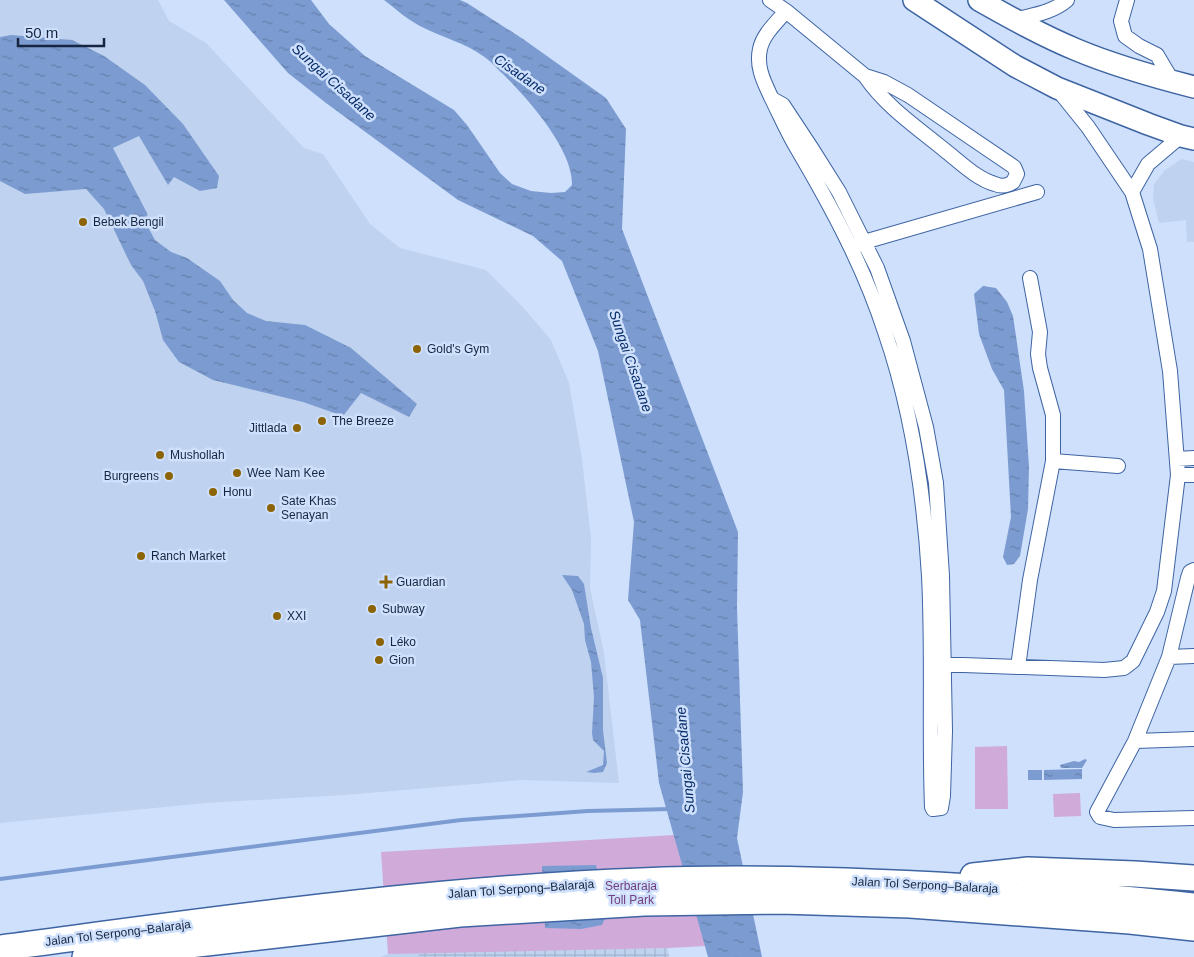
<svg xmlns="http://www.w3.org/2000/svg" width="1194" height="957" font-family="Helvetica,sans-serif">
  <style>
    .built { fill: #bfd2ef }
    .industrial { fill: url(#industrial-grid) }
    .green { fill: #d0aad9 }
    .water { fill: url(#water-ripples) }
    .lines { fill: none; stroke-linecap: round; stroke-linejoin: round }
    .stream { stroke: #7c9cd1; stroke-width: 4 }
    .minor-casing { stroke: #3e64a2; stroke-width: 16 }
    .primary-casing { stroke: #3e64a2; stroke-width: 24 }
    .motorway-casing { stroke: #3e64a2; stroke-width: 28 }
    .minor { stroke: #fff; stroke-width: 14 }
    .primary { stroke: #fff; stroke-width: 21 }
    .motorway { stroke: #fff; stroke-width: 25 }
    .poi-dot { fill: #8c6305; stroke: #cee0fc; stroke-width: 2 }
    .labels { text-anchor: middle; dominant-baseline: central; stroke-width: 5; stroke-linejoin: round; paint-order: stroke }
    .poi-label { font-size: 12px; fill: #162640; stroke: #cee0fc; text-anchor: start }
    .street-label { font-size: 12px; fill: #162640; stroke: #cee0fc }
    .park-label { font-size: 12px; fill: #723e7e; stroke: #cee0fc }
    .water-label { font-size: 14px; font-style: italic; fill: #042a67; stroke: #cee0fc }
  </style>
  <defs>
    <pattern id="industrial-grid" width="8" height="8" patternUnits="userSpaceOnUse" patternTransform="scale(1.25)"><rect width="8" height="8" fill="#bfd2ef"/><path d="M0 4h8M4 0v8" fill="none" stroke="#a3b4ce"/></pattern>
    <pattern id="water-ripples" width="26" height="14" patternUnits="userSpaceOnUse" patternTransform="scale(1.25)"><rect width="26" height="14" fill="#7c9cd1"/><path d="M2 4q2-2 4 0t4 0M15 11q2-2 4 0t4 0" fill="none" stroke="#657fab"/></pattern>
  </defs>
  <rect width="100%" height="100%" fill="#cee0fc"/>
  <path class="built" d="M0 0H158L169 21 206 43 304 148 323 154 370 224 400 248 486 270 522 306 551 340 569 383 582 459 591 539 590 588 604 653 619 783 521 780 345 795 206 803 0 823Z
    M1182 159 1194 162V242H1187L1186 220 1159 223 1153 198 1154 184 1165 170Z
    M419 952V957H380L388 954Z"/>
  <path class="industrial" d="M668 948 669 957H419V952Z"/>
  <path class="green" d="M1007 746 1008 809H975V747Z
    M1080 793 1081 816 1054 817 1053 794Z
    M674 835 706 946 668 948 388 954 381 852Z"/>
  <path class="water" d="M224 0H311L329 24 365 56 454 110 467 125 500 173 512 184 531 191 551 193 565 192 572 185C573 149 527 98 503 74 496 68 490 60 483 56 465 43 444 38 424 28 409 21 397 10 384 0H460L467 3 523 39 606 98 626 129 622 229 738 532 737 607 743 792 737 838 762 957H708L659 783 640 620 628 600 634 522 598 351 562 261 533 236 458 200 326 103 288 73Z
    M11 35 72 40 104 56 145 85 183 124 219 176 217 188 200 191 174 177 168 185 139 136 113 148 147 213 149 229 155 240 171 252 187 258 220 281 233 300 247 313 266 321 305 325 351 348 417 404 409 417 361 393 343 416 303 402 213 380 179 362 163 340 155 311 143 281 131 265 104 209 86 189 25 194 0 181V37Z
    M983 286 996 288 1007 302 1013 316 1024 391 1029 467 1028 509 1020 556 1014 564 1007 565 1003 557 1011 517 1004 390 992 369 979 334 974 294Z
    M562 575 578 576 584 584 591 628 603 678V730L607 763 603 772 594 773 586 772 603 765 604 751 593 740 592 733 594 697 591 662 585 640 584 624 572 590Z
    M1085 759 1087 760 1082 768H1061L1060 765 1074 761 1079 762Z
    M1082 769V779L1044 780V770Z
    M1028 770H1042V780H1028Z
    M596 865 606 916 602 925 581 929 545 928 542 866Z"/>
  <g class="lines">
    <path class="stream" d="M0 879 461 820 588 811 671 809"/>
    <g class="minor-casing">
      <path id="minor" d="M770 0 786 11 865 76C886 107 918 128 947 152 961 163 977 179 995 184 1002 187 1007 186 1013 182L1017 174 1014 167 908 95 884 82 865 76
        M1127 0 1121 21 1125 36 1139 46 1157 55 1173 82
        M1014 20C1032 15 1052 13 1067 0
        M772 99 783 105 812 149 839 192 877 268 903 341 926 427 936 483 942 576 945 731 943 796 941 808 933 809 932 807C929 730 933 653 929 576 924 493 912 410 885 332 864 267 832 208 798 150 787 132 780 115 771 97 764 82 756 67 760 49 763 34 777 22 786 11
        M1132 192 1148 164 1181 136
        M857 245 864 242 1037 192
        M1177 459 1194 458
        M1053 461 1118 466
        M1178 475H1194
        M1194 570 1190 572 1188 578 1169 657 1135 741 1097 812 1100 817 1114 820 1194 818
        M1169 657 1194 656
        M936 664 1104 670 1124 668 1133 661 1157 612 1164 591 1178 475 1170 371 1150 249 1132 192 1088 127 1059 91
        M1018 667 1030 580 1053 461V415L1040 368 1038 354 1040 332 1030 278
        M1135 741 1194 739"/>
    </g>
    <g class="primary-casing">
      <path id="primary" d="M914 0 1015 66 1057 88 1148 124 1181 136 1194 139
        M979 0C1011 18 1043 36 1077 50 1115 66 1155 77 1194 87"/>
    </g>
    <g class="motorway-casing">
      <path id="motorway" d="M973 876 1028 870 1135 874 1194 878
        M0 948C213 920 426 889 641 881 761 876 882 881 1002 889 1066 894 1130 899 1194 906
        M85 957 460 914 644 903 781 901 910 905 1130 921 1194 928"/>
    </g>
    <use href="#minor" class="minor"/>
    <use href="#primary" class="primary"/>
    <use href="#motorway" class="motorway"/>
  </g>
  <g class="poi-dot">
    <circle cx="83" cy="222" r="5"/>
    <circle cx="417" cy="349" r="5"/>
    <circle cx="322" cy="421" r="5"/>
    <circle cx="297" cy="428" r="5"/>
    <circle cx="160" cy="455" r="5"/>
    <circle cx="237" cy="473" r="5"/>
    <circle cx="169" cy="476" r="5"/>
    <circle cx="213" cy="492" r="5"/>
    <circle cx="271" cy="508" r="5"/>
    <circle cx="141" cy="556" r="5"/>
    <path d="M383.5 574.5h5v5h5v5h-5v5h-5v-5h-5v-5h5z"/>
    <circle cx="372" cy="609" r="5"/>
    <circle cx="277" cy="616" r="5"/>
    <circle cx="380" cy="642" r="5"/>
    <circle cx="379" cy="660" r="5"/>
  </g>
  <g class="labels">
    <g class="poi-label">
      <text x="93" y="222">Bebek Bengil</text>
      <text x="427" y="349">Gold's Gym</text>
      <text x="332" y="421">The Breeze</text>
      <text x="287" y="428" text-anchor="end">Jittlada</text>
      <text x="170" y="455">Mushollah</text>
      <text x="247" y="473">Wee Nam Kee</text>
      <text x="159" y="476" text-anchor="end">Burgreens</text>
      <text x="223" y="492">Honu</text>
      <text x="281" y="501">Sate Khas<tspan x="281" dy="14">Senayan</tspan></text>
      <text x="151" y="556">Ranch Market</text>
      <text x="396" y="582">Guardian</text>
      <text x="382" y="609">Subway</text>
      <text x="287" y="616">XXI</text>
      <text x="390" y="642">Léko</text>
      <text x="389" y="660">Gion</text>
    </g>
    <g class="street-label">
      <text transform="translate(925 885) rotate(3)">Jalan Tol Serpong–Balaraja</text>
      <text transform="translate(521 889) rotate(-4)">Jalan Tol Serpong–Balaraja</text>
      <text transform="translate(118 933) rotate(-7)">Jalan Tol Serpong–Balaraja</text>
    </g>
    <g class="park-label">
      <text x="631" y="886">Serbaraja<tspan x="631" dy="14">Toll Park</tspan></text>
    </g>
    <g class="water-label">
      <text transform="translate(520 74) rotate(35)">Cisadane</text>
      <text transform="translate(334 82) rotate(42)">Sungai Cisadane</text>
      <text transform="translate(631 361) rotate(71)">Sungai Cisadane</text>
      <text transform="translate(685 760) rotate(-95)">Sungai Cisadane</text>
    </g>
  </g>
  <path d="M18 38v8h86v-8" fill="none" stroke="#162640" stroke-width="2.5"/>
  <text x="25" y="38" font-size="15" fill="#162640" stroke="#cee0fc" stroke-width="4" paint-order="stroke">50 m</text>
</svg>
